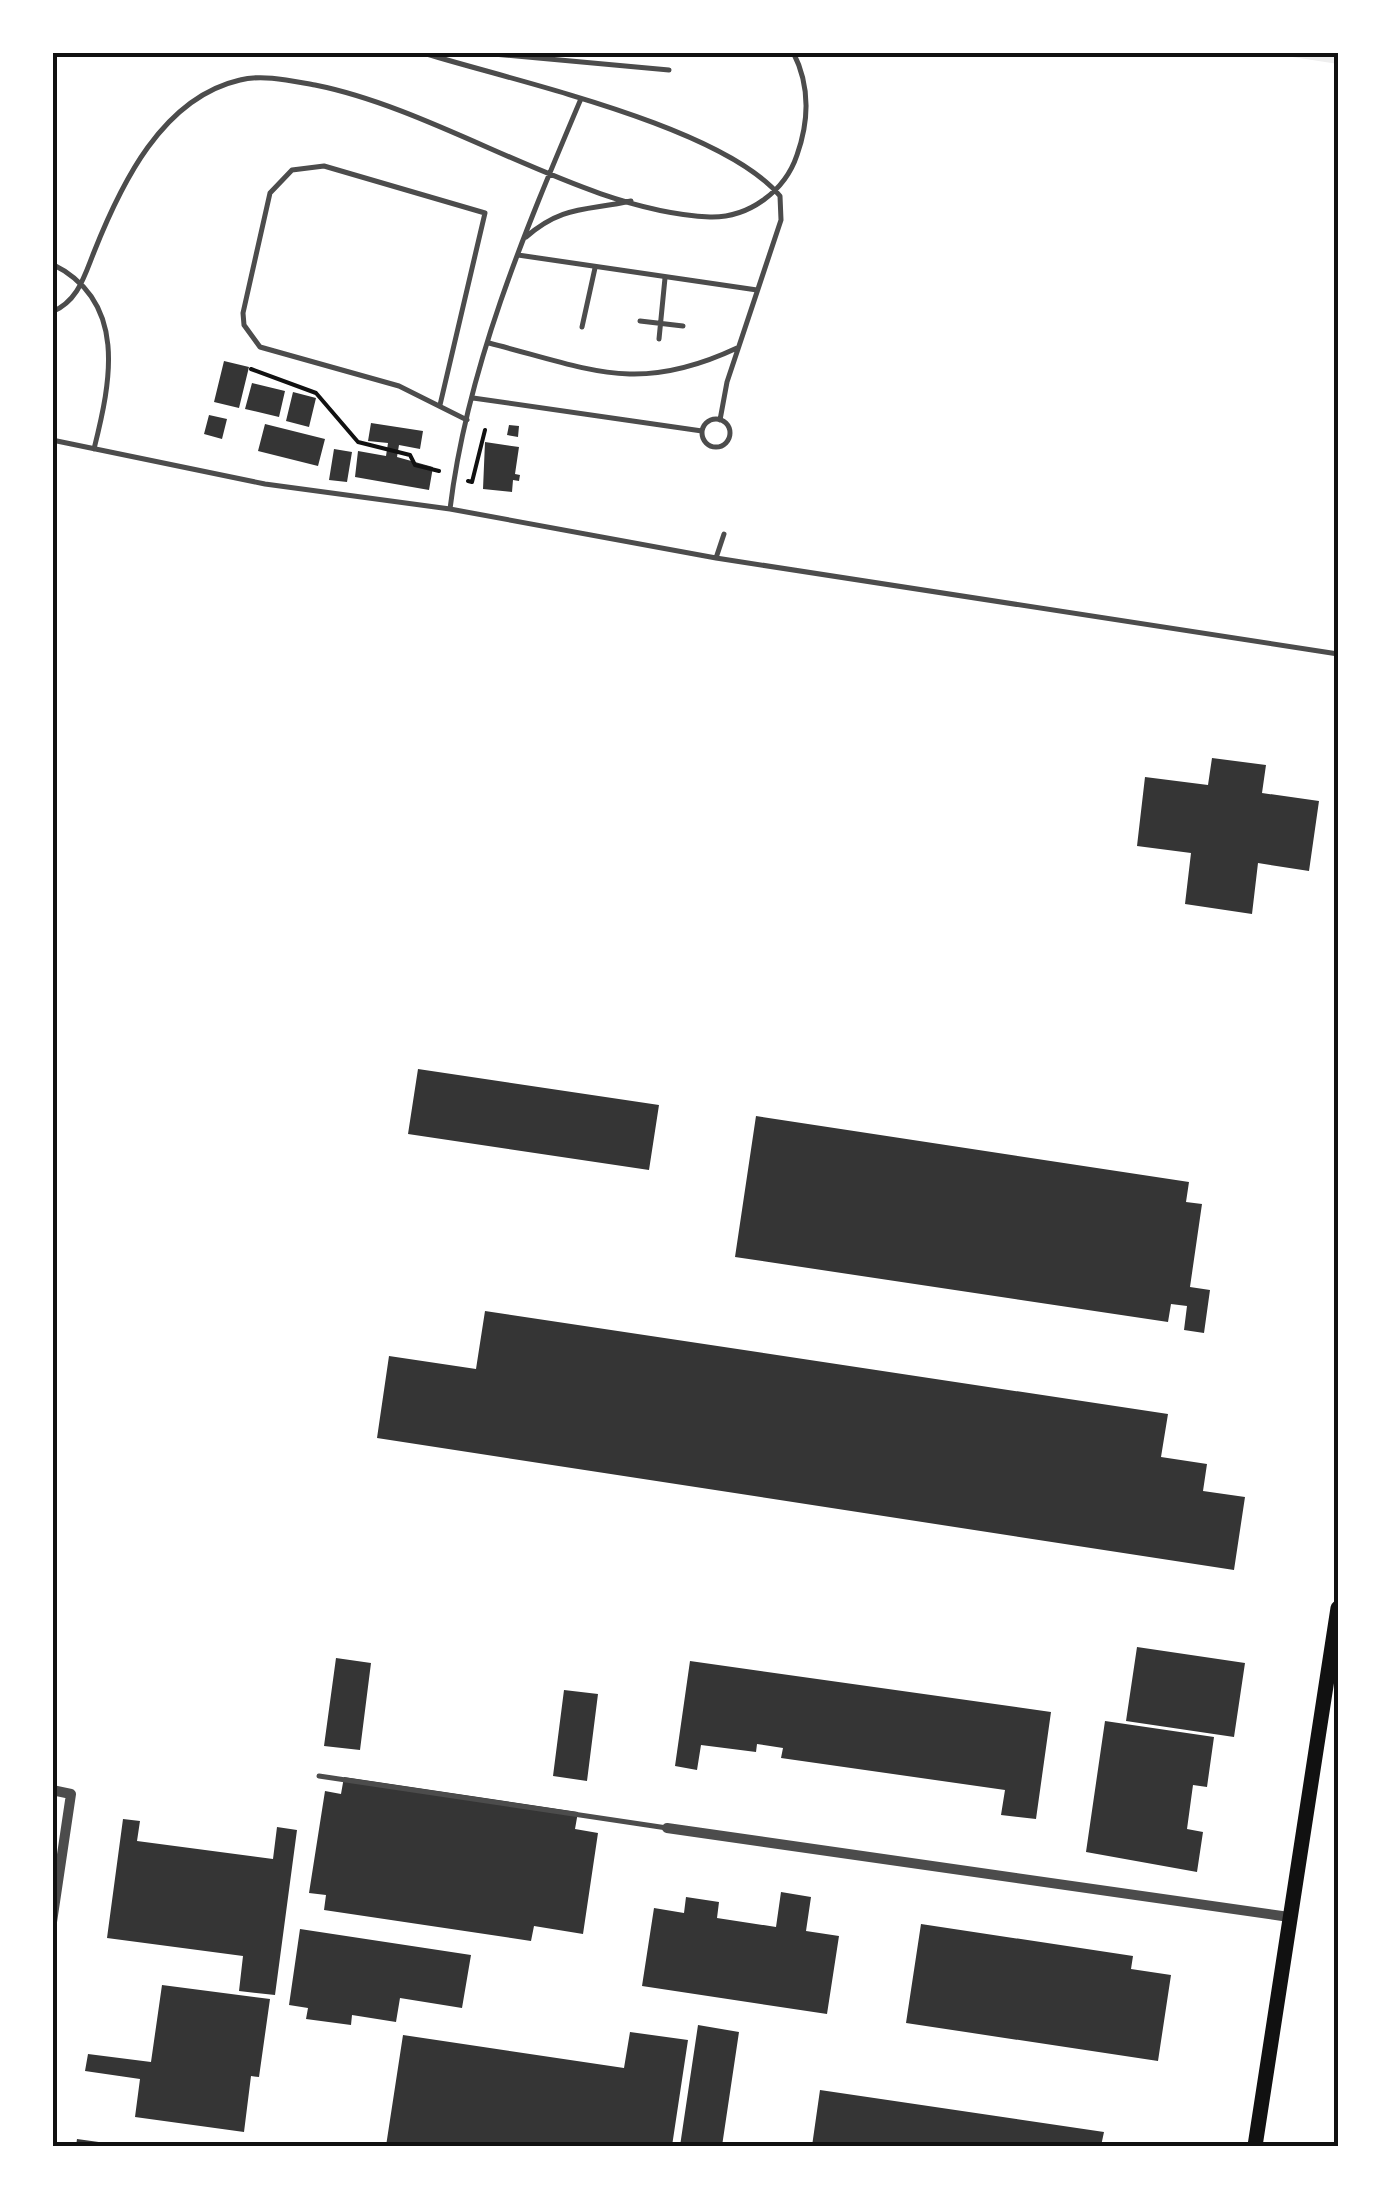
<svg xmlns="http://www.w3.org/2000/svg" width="1391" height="2199" font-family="Helvetica,sans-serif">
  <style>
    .green { fill: #eee }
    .building { fill: #353535 }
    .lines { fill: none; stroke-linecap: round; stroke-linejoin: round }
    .path { stroke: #111; stroke-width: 4 }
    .service { stroke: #4c4c4c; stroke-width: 5 }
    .minor { stroke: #4c4c4c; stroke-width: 10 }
    .secondary { stroke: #111; stroke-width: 15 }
    .neatline { fill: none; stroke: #111; stroke-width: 4 }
  </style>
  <rect width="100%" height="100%" fill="#fff"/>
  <path class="green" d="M1267 53H1338V64Z"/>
  <path class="building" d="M224 361 249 367 239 408 214 402Z
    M252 383 285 391 279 417 245 409Z
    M293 392 316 398 309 427 286 421Z
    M209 415 227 419 222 439 204 434Z
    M371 423 423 431 420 449 399 445 397 457 433 467 429 490 355 477 358 451 386 456 388 443 368 441Z
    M265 424 325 439 318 466 258 451Z
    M509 425 519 426 518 437 507 435Z
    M485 442 519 447 515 474 520 475 519 481 513 480 512 492 483 489Z
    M334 449 352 452 347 482 329 480Z
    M1212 758 1266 765 1262 793 1319 801 1309 871 1258 863 1252 914 1185 904 1191 853 1137 846 1145 777 1208 785Z
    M418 1069 659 1105 649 1170 408 1134Z
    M756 1116 1189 1182 1186 1202 1202 1204 1190 1287 1210 1290 1204 1333 1184 1330 1187 1306 1171 1304 1168 1322 735 1257Z
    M485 1311 1168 1414 1161 1457 1207 1464 1203 1491 1245 1497 1234 1570 377 1438 389 1356 476 1369Z
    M1137 1647 1245 1663 1234 1737 1126 1721Z
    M336 1658 371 1663 360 1750 324 1746Z
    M690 1661 1051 1712 1036 1819 1001 1815 1005 1790 781 1758 783 1748 757 1744 756 1752 701 1745 697 1770 675 1766Z
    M564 1690 598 1694 587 1781 553 1776Z
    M1105 1721 1214 1737 1207 1787 1193 1785 1187 1829 1203 1832 1197 1872 1086 1852Z
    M344 1777 578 1812 575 1829 598 1833 583 1934 534 1926 531 1941 324 1910 326 1895 309 1893 325 1791 341 1794Z
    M123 1819 140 1821 137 1841 273 1859 277 1827 297 1830 275 1995 239 1991 243 1956 107 1938Z
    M781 1892 811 1897 806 1931 839 1936 827 2014 642 1986 654 1908 684 1913 686 1897 719 1902 717 1918 776 1927Z
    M921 1924 1133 1956 1131 1969 1171 1975 1158 2061 906 2023Z
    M300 1929 471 1955 462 2008 400 1998 396 2022 352 2015 351 2025 306 2019 308 2008 289 2005Z
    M162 1985 270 1999 259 2077 251 2076 244 2132 135 2117 140 2079 85 2071 88 2054 151 2062Z
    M698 2025 739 2032 722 2146H680Z
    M630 2032 688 2040 672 2146H386L403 2035 624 2068Z
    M820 2090 1104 2132 1101 2146H812Z
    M77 2139 113 2144 112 2146H76Z"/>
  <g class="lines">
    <path class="path" d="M251 369 316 393 358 442 410 455 415 465 439 471
      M468 481 472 482 485 430"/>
    <path class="service" d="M420 52C513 81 721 125 780 196L781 220 727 382 720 420
      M471 52 669 70
      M526 237C563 205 586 211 631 201
      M518 255 757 290
      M52 264C128 301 111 381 94 449
      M52 312C78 301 84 277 94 252 121 184 162 98 240 80 263 74 292 81 315 85 445 111 581 211 710 217 749 218 785 191 797 155 809 121 810 85 793 52
      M640 321 683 326
      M582 327 595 268
      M659 339 665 278
      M489 343C590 369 637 395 737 348
      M473 398 702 431
      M440 405 485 213 324 166 292 170 270 193 243 313 244 325 260 347 399 386 467 420
      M702 433a14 14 0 1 1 28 0a14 14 0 1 1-28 0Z
      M52 440 265 484 450 509 716 558 1338 654
      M450 509C467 368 525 231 580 101
      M716 558 724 534
      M319 1776 667 1828"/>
    <path class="minor" d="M52 1790 71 1794 52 1922
      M667 1828 1289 1917"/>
    <path class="secondary" d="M1255 2146 1338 1608"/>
  </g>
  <rect width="1391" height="2199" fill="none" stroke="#ffffff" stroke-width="110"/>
  <rect x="55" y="55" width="1281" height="2089" class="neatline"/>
</svg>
